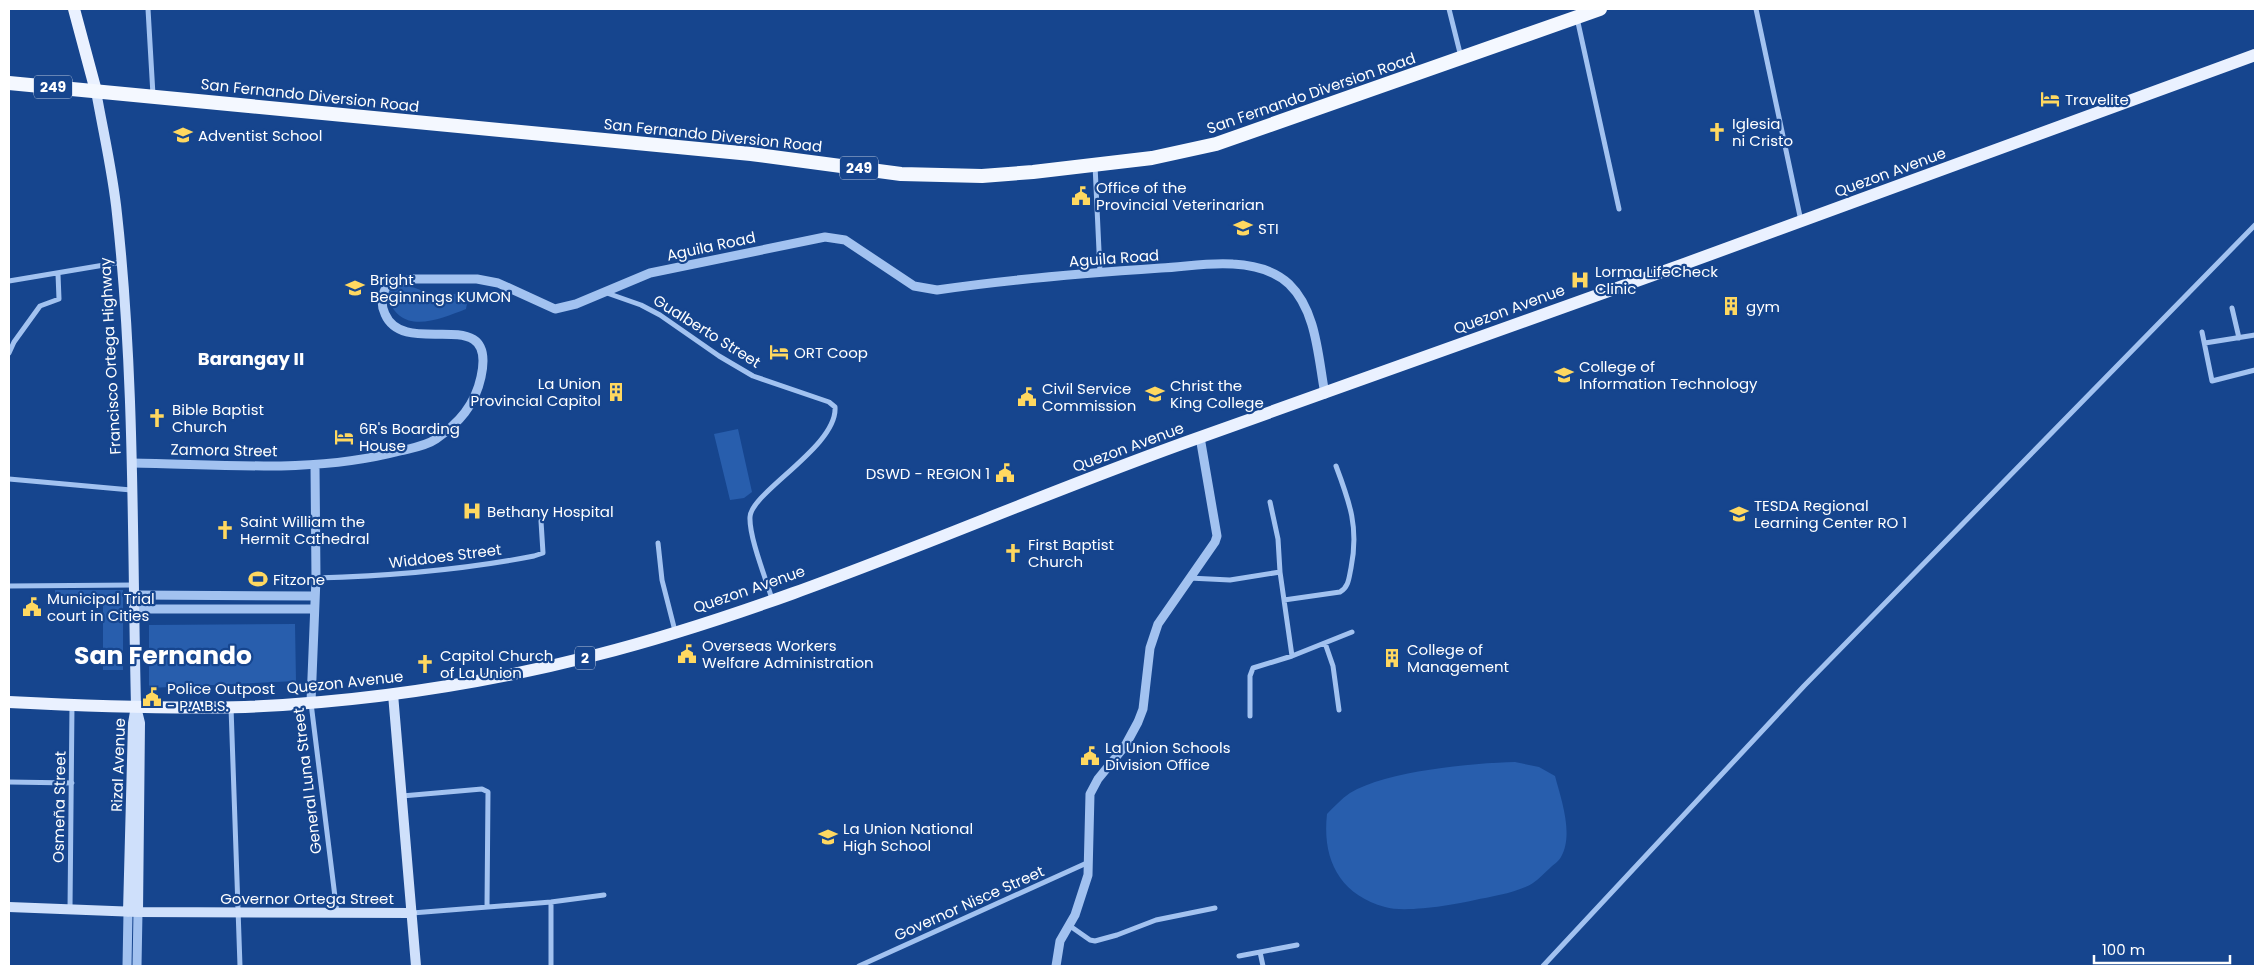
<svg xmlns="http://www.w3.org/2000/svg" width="2264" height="975" font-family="Poppins,sans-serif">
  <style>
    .green { fill: #285ead }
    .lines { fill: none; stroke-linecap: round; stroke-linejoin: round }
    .minor { stroke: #a2c2f0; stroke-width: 5 }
    .tertiary { stroke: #a2c2f0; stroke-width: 9 }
    .secondary { stroke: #cfe0fb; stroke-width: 10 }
    .primary { stroke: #eaf1ff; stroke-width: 12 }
    .trunk { stroke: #f4f8ff; stroke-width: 14 }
    .labels { text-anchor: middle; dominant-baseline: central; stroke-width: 4.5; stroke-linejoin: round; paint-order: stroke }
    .shield { fill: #16458e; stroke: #b9c7dd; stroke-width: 1 }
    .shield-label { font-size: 14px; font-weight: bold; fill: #fff }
    .street-label { font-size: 15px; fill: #fff; stroke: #16458e }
    .poi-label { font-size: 15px; fill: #fff; stroke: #16458e; text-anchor: start }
    .quarter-label { font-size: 18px; font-weight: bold; fill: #fff; stroke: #16458e }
    .town-label { font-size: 25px; font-weight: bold; fill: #fff; stroke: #16458e }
  </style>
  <rect width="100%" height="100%" fill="#16458e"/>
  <path class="green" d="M402 283 431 294 448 295 466 292 468 298 466 309C438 320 398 337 387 294L390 288Z
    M738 429 752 492 744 498 730 500 714 434Z
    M55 590H123V670H103V604H55Z
    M295 624 296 681 149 688V625Z
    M1515 762 1539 767 1555 776C1561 799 1574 834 1561 857 1559 861 1553 865 1550 868 1544 873 1539 879 1533 883 1520 892 1491 897 1475 900 1453 905 1405 913 1385 907 1339 894 1322 859 1327 814 1334 807 1341 799 1350 793 1386 771 1472 763 1515 762Z"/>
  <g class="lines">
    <path class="minor" d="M148 9 153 95
      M1449 9 1461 57
      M1756 9 1801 221
      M1577 18 1619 209
      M1095 165 1100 272
      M9 281 122 262
      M604 292 641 305 660 315 719 356 753 376 829 402 835 407C838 446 751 492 750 517 749 537 766 579 772 599
      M2232 308 2239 338
      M2202 332 2212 381 2255 370
      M2205 343 2255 335
      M9 353 14 342 40 306 59 299 58 274
      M9 479 131 490
      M1270 502 1278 539 1280 572 1292 656
      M658 543 662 580 675 631
      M316 578C390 576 462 570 534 556L543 553 541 521
      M1189 578 1230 580 1280 572
      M9 586 134 585
      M1284 600 1340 592C1349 587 1349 577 1351 568 1359 528 1350 503 1336 466
      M1325 643 1333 666 1339 710
      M311 703 337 913
      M231 707 240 966
      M1250 716V676L1253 668 1292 656 1352 632
      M9 782 72 783
      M402 796 482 789 488 792 487 907
      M70 909 72 705
      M412 913 551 902 604 895
      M1070 926 1090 940 1095 941 1117 935 1156 920 1215 908
      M1260 952 1263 966
      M1239 956 1297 945
      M551 966V902
      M859 966 1089 862
      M1543 966 1804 686 2255 225"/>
    <path class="tertiary" d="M132 463C221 464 313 474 400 451 412 448 426 446 436 439 459 423 475 405 481 377 498 300 405 361 385 314 380 303 382 295 387 285L411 279H477L498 283 555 309 576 304 650 273 825 237 845 240 914 286 937 290C1011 279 1086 273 1161 268 1184 267 1209 262 1233 264 1252 265 1274 270 1289 284 1317 311 1318 358 1325 394
      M134 595 314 596
      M134 609H313
      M311 702 316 578 315 465
      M127 966 128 912
      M137 966 138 912
      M1056 966 1060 941 1075 915 1088 875 1090 794 1098 779 1125 746 1138 722 1143 709 1150 648 1158 624 1215 542 1217 536 1200 437"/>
    <path class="secondary" d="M96 91C103 131 113 173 117 214 135 377 132 542 136 706L133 723 128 912
      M393 694 416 966
      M137 711 140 723 138 912
      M9 907 138 912 412 913"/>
    <path class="primary" d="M74 9 96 91
      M9 702C87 706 167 709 245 707 363 702 482 684 596 655 803 602 997 509 1198 438 1551 313 1904 185 2255 55"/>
    <path class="trunk" d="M9 83 751 154 901 174 982 176 1033 172 1152 158 1216 144 1600 9"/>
  </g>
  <defs>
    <g id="hotel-bare" transform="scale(1.5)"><path d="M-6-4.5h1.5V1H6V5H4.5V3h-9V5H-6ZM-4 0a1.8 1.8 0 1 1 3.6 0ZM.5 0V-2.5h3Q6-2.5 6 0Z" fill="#ffd860" stroke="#16458e" stroke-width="2.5" paint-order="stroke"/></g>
    <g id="church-bare" transform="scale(1.5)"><path d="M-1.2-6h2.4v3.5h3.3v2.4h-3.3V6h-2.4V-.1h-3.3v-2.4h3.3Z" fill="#ffd860" stroke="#16458e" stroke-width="2.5" paint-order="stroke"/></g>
    <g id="school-bare" transform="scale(1.5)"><path d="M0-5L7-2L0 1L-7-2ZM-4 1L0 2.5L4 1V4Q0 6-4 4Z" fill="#ffd860" stroke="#16458e" stroke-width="2.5" paint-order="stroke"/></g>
    <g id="civic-bare" transform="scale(1.5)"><path d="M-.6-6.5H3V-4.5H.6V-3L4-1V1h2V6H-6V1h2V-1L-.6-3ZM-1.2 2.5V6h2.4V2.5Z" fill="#ffd860" stroke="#16458e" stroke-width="2.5" paint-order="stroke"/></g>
    <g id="hospital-bare" transform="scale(1.5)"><path d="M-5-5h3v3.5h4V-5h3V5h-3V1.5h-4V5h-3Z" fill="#ffd860" stroke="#16458e" stroke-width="2.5" paint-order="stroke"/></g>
    <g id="building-bare" transform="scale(1.5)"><path d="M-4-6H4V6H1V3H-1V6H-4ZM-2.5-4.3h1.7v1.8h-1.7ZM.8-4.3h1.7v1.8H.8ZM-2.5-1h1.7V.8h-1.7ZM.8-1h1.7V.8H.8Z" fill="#ffd860" stroke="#16458e" stroke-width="2.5" paint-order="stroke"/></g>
    <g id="university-bare" transform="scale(1.5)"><path d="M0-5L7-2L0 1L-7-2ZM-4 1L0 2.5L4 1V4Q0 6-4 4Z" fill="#ffd860" stroke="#16458e" stroke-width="2.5" paint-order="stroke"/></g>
    <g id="stadium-bare" transform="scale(1.5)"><path d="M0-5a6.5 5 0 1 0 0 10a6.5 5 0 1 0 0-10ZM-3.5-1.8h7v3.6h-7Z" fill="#ffd860" stroke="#16458e" stroke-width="2.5" paint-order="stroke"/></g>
  </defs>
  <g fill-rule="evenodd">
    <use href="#hotel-bare" x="2050" y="99"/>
    <use href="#church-bare" x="1717" y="132"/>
    <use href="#school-bare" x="183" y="135"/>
    <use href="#civic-bare" x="1081" y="196"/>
    <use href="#school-bare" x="1243" y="228"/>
    <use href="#hospital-bare" x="1580" y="280"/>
    <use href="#school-bare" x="355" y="288"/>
    <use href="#building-bare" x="1731" y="306"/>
    <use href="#hotel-bare" x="779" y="352"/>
    <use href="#school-bare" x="1564" y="375"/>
    <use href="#building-bare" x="616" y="392"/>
    <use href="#university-bare" x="1155" y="394"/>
    <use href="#civic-bare" x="1027" y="397"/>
    <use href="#church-bare" x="157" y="418"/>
    <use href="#hotel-bare" x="344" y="437"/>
    <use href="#civic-bare" x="1005" y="473"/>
    <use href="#hospital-bare" x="472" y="511"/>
    <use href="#school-bare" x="1739" y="514"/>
    <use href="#church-bare" x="225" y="530"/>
    <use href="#church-bare" x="1013" y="553"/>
    <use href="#stadium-bare" x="258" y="579"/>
    <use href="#civic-bare" x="32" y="607"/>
    <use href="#civic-bare" x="687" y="654"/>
    <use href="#building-bare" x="1392" y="658"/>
    <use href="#church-bare" x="425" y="664"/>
    <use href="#civic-bare" x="152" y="697"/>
    <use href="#civic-bare" x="1090" y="756"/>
    <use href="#school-bare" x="828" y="837"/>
  </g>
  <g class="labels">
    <g class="shield">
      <rect x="34" y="75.5" width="38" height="23" rx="4"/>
      <rect x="840" y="156.5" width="38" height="23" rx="4"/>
      <rect x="575" y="646.5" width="20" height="23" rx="4"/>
    </g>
    <g class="shield-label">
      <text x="53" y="87">249</text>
      <text x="859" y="168">249</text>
      <text x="585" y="658">2</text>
    </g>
    <g class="street-label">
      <text transform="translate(1311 93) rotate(-19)">San Fernando Diversion Road</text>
      <text transform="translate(310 95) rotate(6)">San Fernando Diversion Road</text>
      <text transform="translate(713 135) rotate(6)">San Fernando Diversion Road</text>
      <text transform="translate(1890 172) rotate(-20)">Quezon Avenue</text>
      <text transform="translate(711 246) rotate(-12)">Aguila Road</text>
      <text transform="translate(1114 258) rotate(-4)">Aguila Road</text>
      <text transform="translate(1509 309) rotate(-20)">Quezon Avenue</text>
      <text transform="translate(707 331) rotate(32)">Gualberto Street</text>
      <text transform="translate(110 356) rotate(-93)">Francisco Ortega Highway</text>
      <text transform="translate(1128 447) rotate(-20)">Quezon Avenue</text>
      <text transform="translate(224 450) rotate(1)">Zamora Street</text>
      <text transform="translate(445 556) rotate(-7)">Widdoes Street</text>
      <text transform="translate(749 589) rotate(-19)">Quezon Avenue</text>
      <text transform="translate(345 682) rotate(-6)">Quezon Avenue</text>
      <text transform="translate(118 765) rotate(-88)">Rizal Avenue</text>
      <text transform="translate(307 781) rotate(-97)">General Luna Street</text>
      <text transform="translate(59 807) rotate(-89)">Osmeña Street</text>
      <text x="307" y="898">Governor Ortega Street</text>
      <text transform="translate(969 903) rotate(-24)">Governor Nisce Street</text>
    </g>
    <g class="poi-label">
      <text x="2065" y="99">Travelite</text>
      <text x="1732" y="123">Iglesia<tspan x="1732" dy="17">ni Cristo</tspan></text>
      <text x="198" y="135">Adventist School</text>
      <text x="1096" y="187">Office of the<tspan x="1096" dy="17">Provincial Veterinarian</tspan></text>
      <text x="1258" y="228">STI</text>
      <text x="1595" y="271">Lorma LifeCheck<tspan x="1595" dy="17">Clinic</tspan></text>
      <text x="370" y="279">Bright<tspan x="370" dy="17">Beginnings KUMON</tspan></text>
      <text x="1746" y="306">gym</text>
      <text x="794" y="352">ORT Coop</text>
      <text x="1579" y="366">College of<tspan x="1579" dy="17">Information Technology</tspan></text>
      <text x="601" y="383" text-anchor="end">La Union<tspan x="601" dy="17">Provincial Capitol</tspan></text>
      <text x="1170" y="385">Christ the<tspan x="1170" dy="17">King College</tspan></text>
      <text x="1042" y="388">Civil Service<tspan x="1042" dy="17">Commission</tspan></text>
      <text x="172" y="409">Bible Baptist<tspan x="172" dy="17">Church</tspan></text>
      <text x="359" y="428">6R's Boarding<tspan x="359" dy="17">House</tspan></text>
      <text x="990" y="473" text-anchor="end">DSWD - REGION 1</text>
      <text x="1754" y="505">TESDA Regional<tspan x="1754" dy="17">Learning Center RO 1</tspan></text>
      <text x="487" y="511">Bethany Hospital</text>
      <text x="240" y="521">Saint William the<tspan x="240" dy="17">Hermit Cathedral</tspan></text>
      <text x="1028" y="544">First Baptist<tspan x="1028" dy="17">Church</tspan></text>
      <text x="273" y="579">Fitzone</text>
      <text x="47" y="598">Municipal Trial<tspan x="47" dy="17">court in Cities</tspan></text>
      <text x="702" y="645">Overseas Workers<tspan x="702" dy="17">Welfare Administration</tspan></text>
      <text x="1407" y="649">College of<tspan x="1407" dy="17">Management</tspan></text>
      <text x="440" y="655">Capitol Church<tspan x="440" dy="17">of La Union</tspan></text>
      <text x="167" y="688">Police Outpost<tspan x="167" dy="17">- P.A.B.S.</tspan></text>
      <text x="1105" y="747">La Union Schools<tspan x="1105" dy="17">Division Office</tspan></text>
      <text x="843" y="828">La Union National<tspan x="843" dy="17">High School</tspan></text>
    </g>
    <g class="quarter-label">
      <text x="251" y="358">Barangay II</text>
    </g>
    <g class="town-label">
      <text x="163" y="655">San Fernando</text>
    </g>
  </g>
  <rect width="2264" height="975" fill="none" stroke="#ffffff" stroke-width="20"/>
  <path d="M2094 955v8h136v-8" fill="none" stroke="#ffffff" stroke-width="2.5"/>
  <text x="2102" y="955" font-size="15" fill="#ffffff" stroke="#16458e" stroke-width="4" paint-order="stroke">100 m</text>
</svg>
